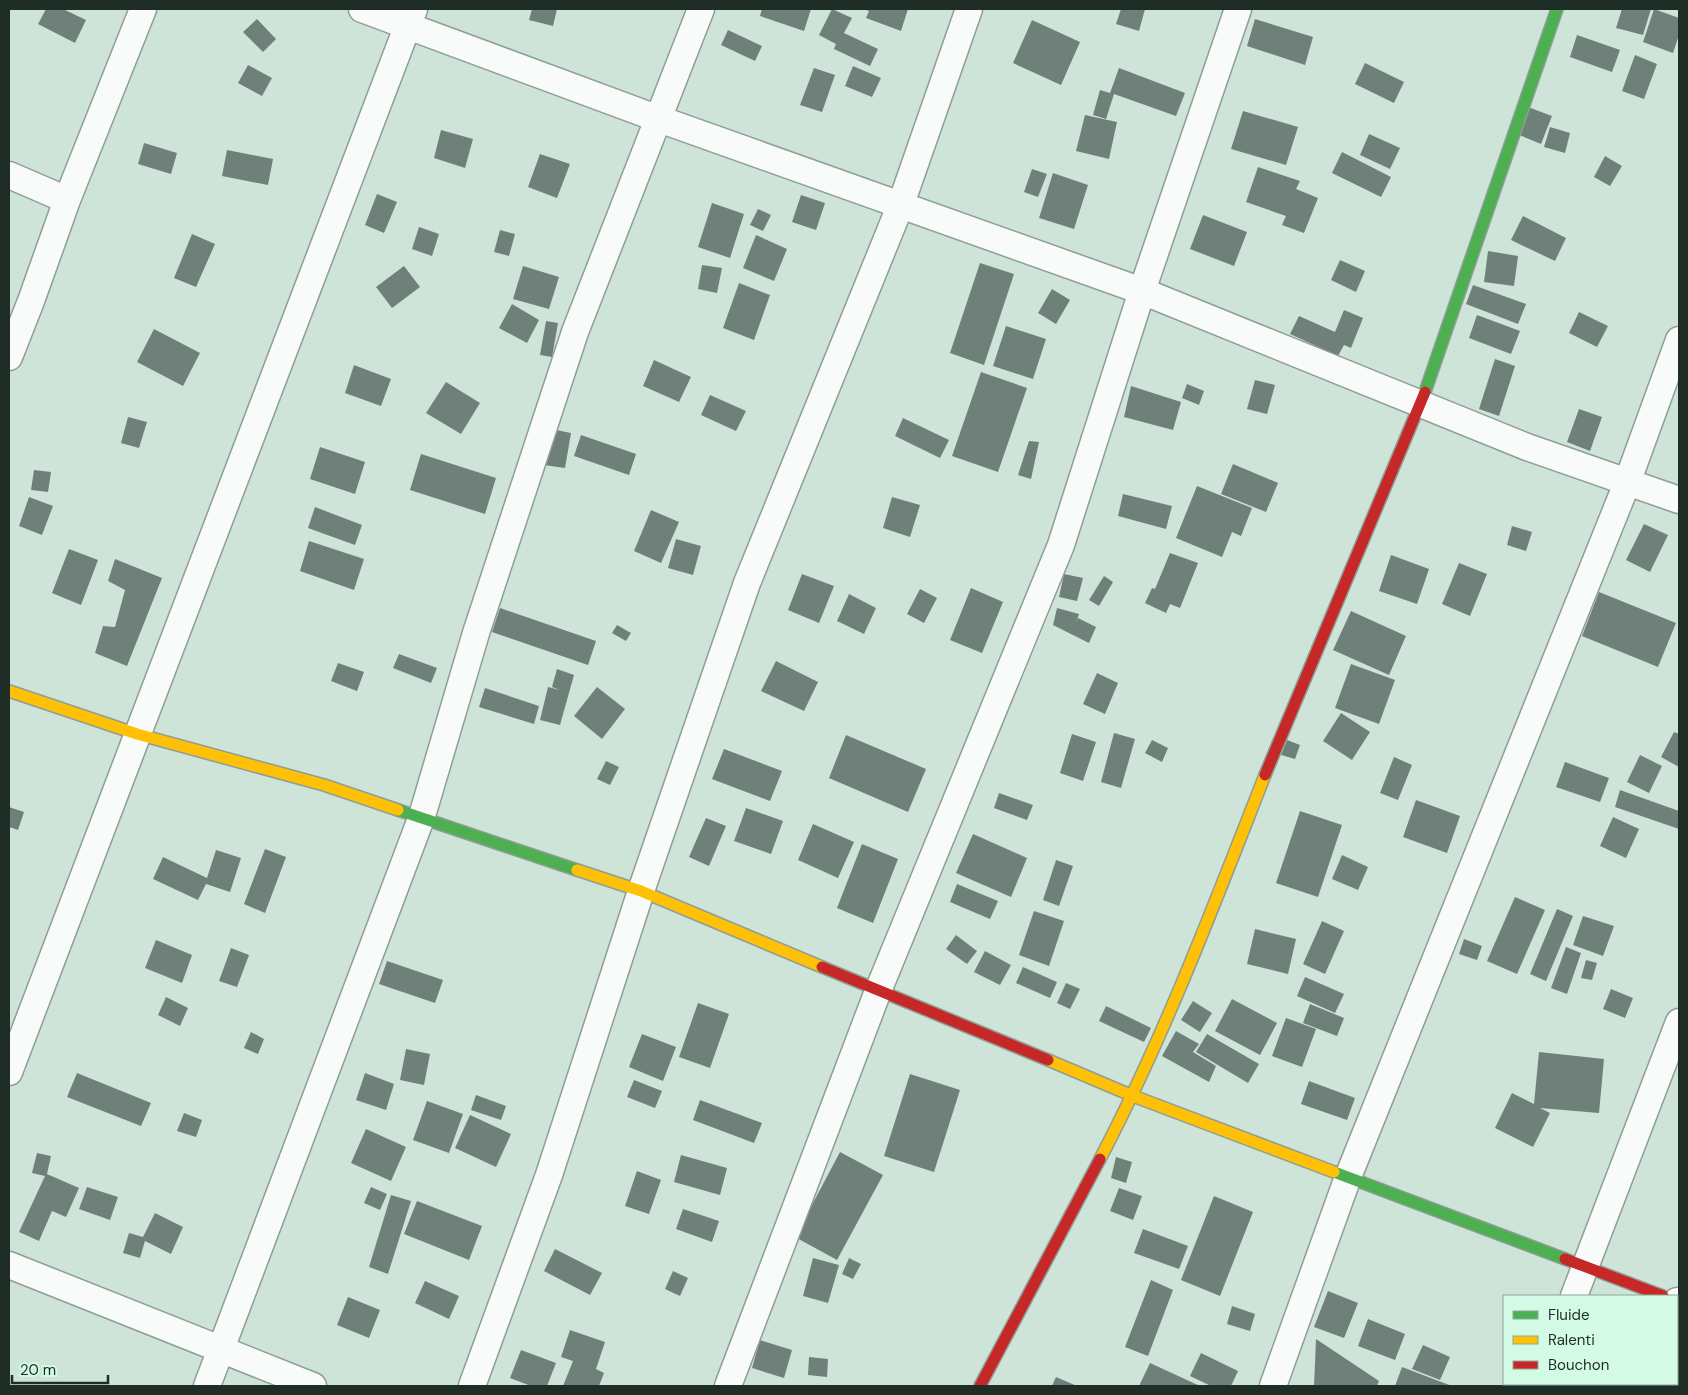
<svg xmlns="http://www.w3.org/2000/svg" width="1688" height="1395" font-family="'DM Sans',sans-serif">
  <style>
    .building { fill: #6f807a }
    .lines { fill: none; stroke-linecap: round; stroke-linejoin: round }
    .street-casing { stroke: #8e9e95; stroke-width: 29 }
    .fast-casing { stroke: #8e9e95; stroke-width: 14 }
    .slow-casing { stroke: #8e9e95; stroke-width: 14 }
    .jam-casing { stroke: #8e9e95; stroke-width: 14 }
    .street { stroke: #f8fbf9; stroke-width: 26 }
    .fast { stroke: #4caf50; stroke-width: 11 }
    .slow { stroke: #ffc107; stroke-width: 11 }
    .jam { stroke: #c62828; stroke-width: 11 }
  </style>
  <rect width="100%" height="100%" fill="#cee4d8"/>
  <path class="building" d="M46 9H63L86 20 75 43 38 24Z
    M532 9H557L553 26 529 20Z
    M762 9H811L804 31 760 16Z
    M832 9 852 18 844 33 878 49 870 66 834 49 836 44 819 35Z
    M863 9H908L901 31 866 18 869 11Z
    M1121 9H1145L1139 31 1116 24Z
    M1622 9H1651L1643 35 1616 28Z
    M1654 9 1679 18V35L1673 53 1643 42Z
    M257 19 276 39 263 52 243 32Z
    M1255 19 1313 37 1305 65 1247 46Z
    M1032 20 1080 42 1061 85 1013 63Z
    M728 30 762 46 755 61 721 45Z
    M1577 35 1620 50 1612 72 1570 57Z
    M1635 55 1657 64 1644 99 1622 91Z
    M1365 63 1404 82 1394 103 1355 84Z
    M248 65 272 78 262 96 238 83Z
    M853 66 881 78 872 97 845 86Z
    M814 68 835 75 822 112 800 105Z
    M1119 68 1185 93 1176 116 1114 94 1106 119 1093 115 1100 90 1110 93Z
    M1528 107 1552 116 1541 144 1517 134Z
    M1243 111 1298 127 1286 165 1231 149Z
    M1085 115 1117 122 1109 159 1076 151Z
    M1550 127 1570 133 1565 153 1544 147Z
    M441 130 473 139 465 168 434 158Z
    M1369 134 1400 148 1390 169 1360 155Z
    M144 143 177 153 171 174 138 164Z
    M227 150 273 159 268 185 222 176Z
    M1342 152 1391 177 1381 197 1332 173Z
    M540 154 570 164 557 198 528 187Z
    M1605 156 1622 166 1610 186 1594 177Z
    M1258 167 1300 181 1296 189 1318 198 1304 233 1282 225 1286 216 1246 202Z
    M1032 169 1047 174 1038 197 1024 192Z
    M1053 173 1088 185 1074 229 1039 218Z
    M377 194 397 202 384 233 365 225Z
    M801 195 825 203 816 230 792 222Z
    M712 203 744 214 730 258 698 247Z
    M758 209 771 215 763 231 750 225Z
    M1203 215 1247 232 1234 266 1190 249Z
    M1523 216 1566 238 1555 261 1511 240Z
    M419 227 439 234 432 256 412 249Z
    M500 230 515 234 509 256 494 252Z
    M192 234 215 244 196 287 174 278Z
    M756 235 787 249 774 281 743 268Z
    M1488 251 1518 256 1514 286 1484 282Z
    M1340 260 1365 271 1356 292 1331 280Z
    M980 263 1014 274 984 365 950 353Z
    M702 265 722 268 717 293 698 289Z
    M404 266 420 287 392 308 376 287Z
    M523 266 559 277 549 309 513 299Z
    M739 283 770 295 754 340 723 328Z
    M1473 285 1526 304 1518 324 1466 304Z
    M1052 289 1070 300 1056 324 1038 313Z
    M512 304 539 320 527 343 499 328Z
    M1344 310 1363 318 1351 348 1344 345 1338 356 1290 334 1299 316 1335 332Z
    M1579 312 1608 326 1597 347 1569 333Z
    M1477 315 1520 331 1511 354 1469 338Z
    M546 321 558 323 552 357 540 355Z
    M1006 326 1046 339 1033 379 993 366Z
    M154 329 200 353 183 386 137 362Z
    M1495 359 1515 366 1499 416 1479 409Z
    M654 360 691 377 679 402 643 386Z
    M354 365 391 379 381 406 345 393Z
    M981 372 1027 388 998 472 952 456Z
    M1255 380 1275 385 1267 414 1247 409Z
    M446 382 480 403 461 434 426 413Z
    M1187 384 1204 391 1199 405 1182 398Z
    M1131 386 1181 402 1173 430 1124 417Z
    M710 395 746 411 736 431 701 415Z
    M1579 409 1602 417 1590 451 1567 442Z
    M128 417 147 422 139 448 121 443Z
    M903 418 949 440 940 458 895 436Z
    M551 429 571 433 565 468 544 465Z
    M581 435 636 454 629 475 574 456Z
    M1029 441 1039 442 1031 479 1018 475Z
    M320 447 365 462 355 494 310 479Z
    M421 454 496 478 485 514 410 490Z
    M1233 464 1278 483 1266 512 1221 494Z
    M34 470 51 472 48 492 31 490Z
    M1197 486 1252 508 1241 536 1232 532 1222 557 1176 538Z
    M1123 494 1172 506 1166 529 1118 516Z
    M29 497 53 506 42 535 19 526Z
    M892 497 920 505 910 537 883 528Z
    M315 507 362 525 355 545 308 528Z
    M651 510 679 522 661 563 634 551Z
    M1644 524 1668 535 1650 572 1626 560Z
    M1512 526 1532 532 1526 551 1507 545Z
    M676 539 701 546 693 575 668 568Z
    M309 541 364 559 354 590 300 571Z
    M69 549 98 560 81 605 52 593Z
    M1170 553 1198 563 1180 608 1170 604 1166 613 1145 603 1152 588 1155 589Z
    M1391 555 1429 569 1417 604 1379 591Z
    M115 559 162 578 127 666 95 653 103 626 115 627 125 590 108 581Z
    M1459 563 1487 574 1470 616 1442 604Z
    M802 574 834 586 819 623 788 610Z
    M1064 574 1083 578 1077 601 1059 597Z
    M1104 576 1113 582 1099 606 1089 600Z
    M971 588 1003 602 982 653 950 640Z
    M920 589 937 598 924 623 907 614Z
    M1599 592 1676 623 1658 667 1582 636Z
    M849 594 876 608 864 634 837 621Z
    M500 608 596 641 588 665 492 632Z
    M1057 608 1079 614 1076 623 1078 618 1096 627 1089 643 1053 625Z
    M1351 611 1406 636 1389 675 1333 650Z
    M617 625 631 633 626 641 612 633Z
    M399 654 437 668 431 683 393 668Z
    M776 661 818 682 804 711 761 691Z
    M338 663 364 672 357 691 331 681Z
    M1351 664 1395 680 1379 724 1335 708Z
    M557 669 574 675 560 725 540 720 548 687 560 690 552 687Z
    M1097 673 1118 683 1105 714 1083 704Z
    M597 687 625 709 602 739 574 716Z
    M485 688 539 706 534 724 479 707Z
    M1341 713 1370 732 1352 760 1323 741Z
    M1674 732 1679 734V767L1661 757Z
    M1114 733 1135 739 1121 788 1101 782Z
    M1072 734 1096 742 1083 781 1060 773Z
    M846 735 926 769 908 812 829 778Z
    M1152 740 1168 748 1162 762 1145 753Z
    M1287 740 1300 745 1295 759 1281 755Z
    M724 749 782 771 770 801 712 779Z
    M1640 755 1662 766 1649 793 1627 782Z
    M1394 757 1412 765 1398 800 1380 793Z
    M606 761 619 767 610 785 597 779Z
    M1565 762 1609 778 1600 802 1556 787Z
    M1620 790 1679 811V829L1615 807Z
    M999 793 1033 805 1027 820 994 808Z
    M1416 800 1460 816 1447 853 1403 837Z
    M9 807 24 812 18 830 9 827Z
    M746 808 783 821 771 854 734 841Z
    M1300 811 1342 825 1318 897 1276 883Z
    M1613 817 1639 829 1626 858 1600 846Z
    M706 818 726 826 709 866 689 857Z
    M813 824 854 842 838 878 798 860Z
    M973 834 1027 858 1011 897 956 873Z
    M862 844 898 859 873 923 837 908Z
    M265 849 286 857 265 913 244 904Z
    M216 850 241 858 230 892 206 884 198 900 153 879 163 857 207 878Z
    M1342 855 1368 867 1358 890 1332 879Z
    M1056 860 1073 866 1059 906 1043 900Z
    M957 884 998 901 990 919 950 902Z
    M1515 897 1545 910 1517 974 1487 961Z
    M1557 909 1573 916 1546 981 1530 974Z
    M1034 911 1064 921 1049 966 1019 955Z
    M1583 916 1614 926 1603 956 1573 945Z
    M1322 921 1344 931 1325 974 1303 964Z
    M1255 929 1296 939 1288 974 1247 964Z
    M956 935 977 951 967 964 946 949Z
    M1464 939 1482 946 1477 960 1459 954Z
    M156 940 192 955 182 983 145 968Z
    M1566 947 1581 953 1567 994 1551 988Z
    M231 948 249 955 237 987 219 981Z
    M985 951 1011 965 1000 985 974 972Z
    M1586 960 1597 963 1592 980 1581 978Z
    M387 961 443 980 435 1003 379 984Z
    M1023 967 1057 982 1050 998 1016 983Z
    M1305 977 1344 994 1335 1013 1297 996Z
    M1066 983 1080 989 1070 1009 1057 1003Z
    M1611 989 1633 998 1625 1018 1603 1009Z
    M166 997 188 1008 180 1026 158 1015Z
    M1232 999 1277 1023 1260 1055 1215 1031Z
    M1193 1001 1212 1013 1200 1032 1181 1020Z
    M698 1003 729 1014 710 1068 679 1057Z
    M1310 1004 1344 1018 1337 1036 1303 1023Z
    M1106 1006 1151 1028 1144 1042 1099 1021Z
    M1286 1018 1316 1029 1302 1067 1272 1056Z
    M1176 1031 1199 1044 1193 1052 1216 1066 1209 1082 1162 1056Z
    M251 1032 264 1039 258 1054 244 1048Z
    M642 1034 676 1047 663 1081 629 1067Z
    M1207 1034 1259 1064 1248 1083 1196 1052Z
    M406 1049 430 1054 424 1085 400 1080Z
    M1539 1052 1604 1059 1599 1113 1540 1108 1550 1113 1533 1147 1495 1128 1512 1093 1534 1104Z
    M77 1073 151 1103 141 1126 67 1097Z
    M365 1073 394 1084 386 1110 356 1100Z
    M910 1074 960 1090 934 1172 884 1156Z
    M634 1080 662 1091 655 1108 627 1097Z
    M1309 1081 1355 1098 1347 1120 1301 1104Z
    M476 1095 506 1106 501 1120 471 1110Z
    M700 1100 762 1123 754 1143 693 1120Z
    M427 1101 463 1114 449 1153 413 1140Z
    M184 1113 202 1120 196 1137 177 1131Z
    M470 1115 511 1134 496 1167 455 1148Z
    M366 1129 406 1147 391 1181 351 1163Z
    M840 1152 883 1175 837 1260 795 1237Z
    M37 1153 51 1156 47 1174 79 1188 66 1217 52 1211 39 1241 19 1232 45 1176 32 1173Z
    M681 1155 727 1168 720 1195 674 1182Z
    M1116 1157 1132 1162 1126 1183 1111 1178Z
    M637 1171 661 1180 649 1214 625 1206Z
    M87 1187 118 1197 110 1220 79 1209Z
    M371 1187 387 1194 380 1210 364 1203Z
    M1119 1188 1142 1196 1133 1220 1110 1211Z
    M391 1195 411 1201 388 1274 369 1267Z
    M1214 1196 1253 1212 1220 1296 1181 1280Z
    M417 1201 482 1226 469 1260 404 1234Z
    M683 1209 719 1221 712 1242 676 1229Z
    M155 1213 183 1227 171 1254 145 1241 140 1258 123 1253 129 1233 143 1237Z
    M1143 1229 1188 1246 1179 1269 1134 1253Z
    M555 1249 602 1273 590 1295 544 1271Z
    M813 1258 839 1265 828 1303 803 1296Z
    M849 1258 861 1264 853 1279 842 1274Z
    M673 1271 688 1278 680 1296 665 1289Z
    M1151 1280 1173 1290 1148 1356 1125 1347Z
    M425 1281 459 1296 449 1319 415 1303Z
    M1328 1291 1358 1303 1344 1338 1314 1327Z
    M348 1297 380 1310 369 1338 337 1325Z
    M1232 1306 1255 1314 1250 1331 1227 1324Z
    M1368 1319 1405 1334 1395 1360 1358 1346Z
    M570 1330 605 1342 596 1369 604 1373 599 1386H563L573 1361 561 1357Z
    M1316 1339 1379 1381 1377 1386H1314Z
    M760 1340 792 1350 784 1378 752 1368Z
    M1423 1345 1450 1357 1440 1380 1412 1369Z
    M521 1350 556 1363 547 1386H531L510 1378Z
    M1201 1353 1238 1371 1231 1386H1211L1190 1376Z
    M809 1357 828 1359 827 1377 808 1375Z
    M1150 1363 1200 1386H1139Z
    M1402 1367 1452 1386H1395Z
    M1056 1377 1077 1386H1052Z
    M1677 1379 1679 1380V1386H1641L1642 1384H1677Z
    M1578 1384H1607L1606 1386H1584Z"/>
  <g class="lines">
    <g class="street-casing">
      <path id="street" d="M362 9 659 119 1142 291 1527 447 1679 500
        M9 175 67 200
        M9 357 31 301 67 200 143 9
        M9 1072 414 9
        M9 1265 313 1386
        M1574 1296 1679 1022
        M1677 1301 1679 1302
        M207 1386 422 816 476 633 575 332 701 9
        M472 1386 549 1175 641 891 747 583 901 204 969 9
        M728 1386 878 991 1061 545 1142 291 1238 9
        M1273 1386 1348 1177 1627 483 1679 340
        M1540 1386 1541 1384"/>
    </g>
    <g class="fast-casing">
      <path id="fast" d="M1425 392 1557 9
        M398 810 577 870
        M1334 1172 1565 1259"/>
    </g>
    <g class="slow-casing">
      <path id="slow" d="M9 691 137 734 324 785 398 810
        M577 870 641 891 822 967
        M1048 1060 1133 1096 1334 1172
        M1100 1159C1165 1035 1214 905 1265 775"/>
    </g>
    <g class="jam-casing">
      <path id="jam" d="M1265 775 1425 392
        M822 967 1048 1060
        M1565 1259 1663 1296
        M980 1386 1100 1159"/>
    </g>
    <use href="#street" class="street"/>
    <use href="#fast" class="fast"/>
    <use href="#slow" class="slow"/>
    <use href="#jam" class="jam"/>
  </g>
  <rect width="1688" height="1395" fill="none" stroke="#1e2d25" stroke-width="20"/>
  <rect x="1503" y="1295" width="175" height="90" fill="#d3fae4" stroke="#8ba898"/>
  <rect x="1513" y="1311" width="25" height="8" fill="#4caf50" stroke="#8ba898"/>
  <text x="1548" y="1320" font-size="15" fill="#1e2d25">Fluide</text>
  <rect x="1513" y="1336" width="25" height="8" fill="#ffc107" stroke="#8ba898"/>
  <text x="1548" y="1345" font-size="15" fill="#1e2d25">Ralenti</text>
  <rect x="1513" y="1361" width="25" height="8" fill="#c62828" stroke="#8ba898"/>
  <text x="1548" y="1370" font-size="15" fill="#1e2d25">Bouchon</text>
  <path d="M12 1375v8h96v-8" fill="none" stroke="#1e2d25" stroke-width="2.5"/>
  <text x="20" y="1375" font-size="15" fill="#1e2d25" stroke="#d3fae4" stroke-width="4" paint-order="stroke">20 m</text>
</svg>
